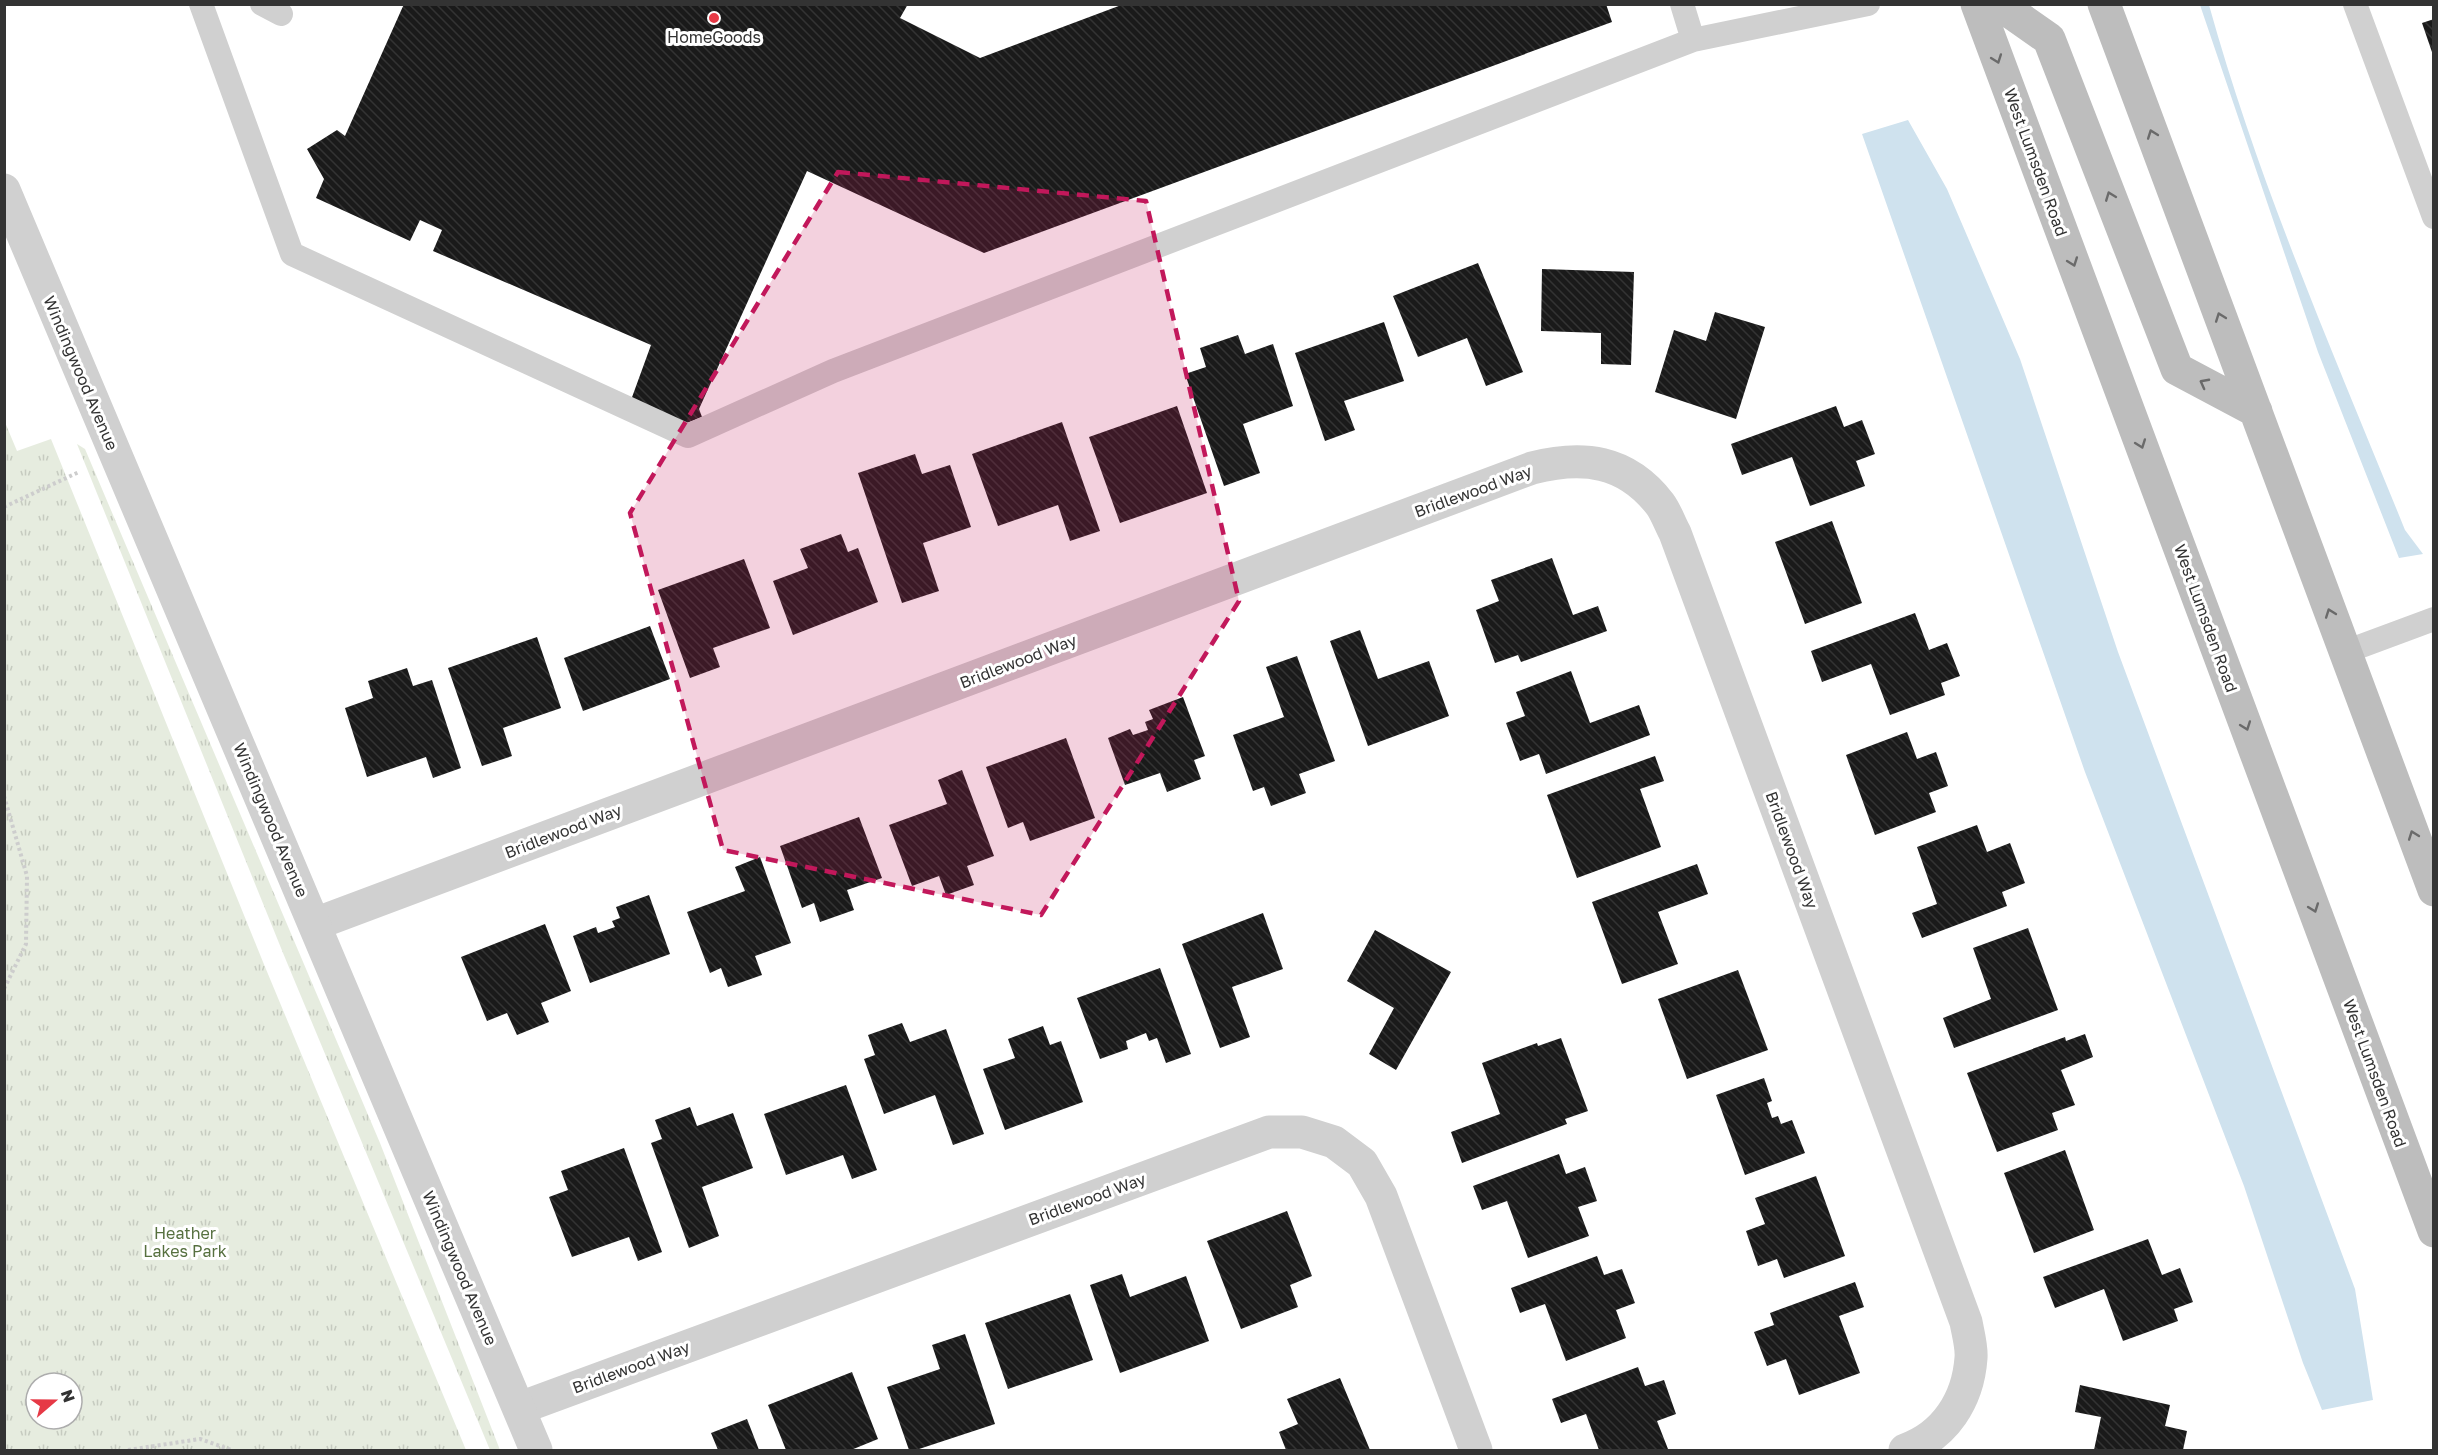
<svg xmlns="http://www.w3.org/2000/svg" width="2438" height="1455" font-family="'Golos Text',sans-serif">
  <style>
    .grass { fill: url(#grass-tufts); fill-rule: evenodd }
    .water { fill: #cfe2ee }
    .building { fill: url(#building-back-hatch) }
    .lines { fill: none; stroke-linecap: round; stroke-linejoin: round }
    .path { stroke: #cdcdcd; stroke-width: 4; stroke-dasharray: 3 3; stroke-linecap: butt }
    .service { stroke: #d0d0d0; stroke-width: 24 }
    .minor { stroke: #d0d0d0; stroke-width: 33 }
    .tertiary { stroke: #d0d0d0; stroke-width: 33 }
    .secondary { stroke: #bdbdbd; stroke-width: 33 }
    .oneway { stroke: #6a6a6a }
    .marked { fill: #c2185b; fill-opacity: 0.2; stroke: #c2185b; stroke-width: 4.5; stroke-dasharray: 12 8; stroke-linejoin: round }
    .poi-dot { fill: #e63946; stroke: #fff; stroke-width: 2 }
    .labels { text-anchor: middle; dominant-baseline: central; stroke-width: 6; stroke-linejoin: round; paint-order: stroke }
    .poi-label { font-size: 16px; fill: #333; stroke: #fff }
    .street-label { font-size: 16px; fill: #333; stroke: #fff }
    .park-label { font-size: 16px; fill: #56703f; stroke: #fff }
  </style>
  <defs>
    <pattern id="grass-tufts" width="24" height="20" patternUnits="userSpaceOnUse" patternTransform="scale(1.5)"><rect width="24" height="20" fill="#e6ecdf"/><path d="M3 7l-1-3M5 7V3M7 7l1-3M15 17l-1-3M17 17v-4M19 17l1-3" fill="none" stroke="#c6cbc0"/></pattern>
    <pattern id="building-back-hatch" width="6" height="6" patternUnits="userSpaceOnUse" patternTransform="scale(1.5)"><rect width="6" height="6" fill="#1a1a1a"/><path d="M-1 5l2 2M0 0l6 6M5-1l2 2" fill="none" stroke="#333"/></pattern>
  </defs>
  <rect width="100%" height="100%" fill="#fff"/>
  <path class="grass" d="M4 420 17 451 51 439 263 962 466 1450H5ZM36 1383H72V1419H36Z
    M77 444 85 449 380 1143 500 1450H490L283 953Z"/>
  <path class="water" d="M2200 5H2209C2259 185 2335 357 2405 530L2423 554 2399 558 2318 352Z
    M1908 120 1947 189 2020 359 2118 652 2355 1289 2373 1400 2322 1410 2303 1363 2244 1186 2085 772 1862 134Z"/>
  <path class="building" d="M404 4H908L900 18 980 58 1124 4H1606L1612 22 984 253 807 171 699 409 702 417 684 424 631 400 651 345 433 251 442 230 420 220 410 241 316 198 324 179 307 149 337 130 345 136Z
    M2434 19V55H2433L2422 23Z
    M1478 263 1523 372 1486 386 1467 338 1418 357 1393 296Z
    M1542 269 1634 272 1631 365 1601 364V333L1541 331Z
    M1715 312 1765 327 1736 419 1655 392 1674 330 1706 341Z
    M1384 322 1404 381 1344 401 1355 430 1325 441 1295 353Z
    M1238 335 1245 354 1273 344 1293 406 1243 424 1260 473 1224 486 1185 374 1206 367 1200 348Z
    M1177 406 1207 493 1120 523 1089 437Z
    M1836 406 1844 427 1862 420 1875 454 1856 461 1865 486 1810 506 1792 457 1742 475 1731 444Z
    M1062 422 1100 531 1070 541 1058 505 998 526 972 454Z
    M915 454 922 474 950 465 971 527 923 543 939 591 902 603 858 473Z
    M1832 521 1862 603 1805 624 1775 542Z
    M841 534 848 552 858 548 878 602 793 635 773 581 808 568 800 549Z
    M1552 558 1573 615 1598 606 1607 631 1521 662 1518 655 1495 663 1476 610 1499 601 1491 580Z
    M744 559 770 628 713 648 720 667 690 678 658 590Z
    M1915 613 1929 650 1947 643 1960 676 1941 683 1945 695 1890 715 1871 664 1822 682 1811 651Z
    M650 626 670 679 583 711 564 658Z
    M1360 630 1378 679 1429 661 1449 716 1368 746 1330 641Z
    M537 637 561 708 503 728 512 756 482 766 448 668Z
    M1297 656 1335 761 1299 774 1306 793 1271 806 1264 787 1253 791 1233 735 1284 717 1266 667Z
    M407 668 413 686 432 680 461 768 433 778 426 757 367 777 345 708 373 698 368 681Z
    M1571 671 1590 723 1639 705 1650 735 1546 774 1539 754 1520 761 1506 723 1525 716 1516 692Z
    M1183 697 1205 756 1194 760 1201 779 1167 792 1160 773 1125 785 1108 738 1130 729 1133 735 1148 730 1145 722 1153 719 1149 710Z
    M1907 732 1917 759 1936 752 1948 786 1929 793 1936 812 1875 835 1846 755Z
    M1066 738 1095 818 1030 841 1023 822 1008 828 986 767Z
    M1655 756 1664 781 1640 789 1661 847 1577 878 1547 795Z
    M962 770 994 856 967 866 974 885 946 895 939 876 912 886 889 825 947 804 938 780Z
    M859 817 882 878 847 890 854 910 820 922 814 903 802 908 780 846Z
    M1977 825 1987 852 2010 843 2025 883 2002 892 2007 906 1922 938 1912 913 1937 904 1917 847Z
    M760 857 791 943 755 956 762 975 728 987 721 968 710 973 687 912 745 891 735 867Z
    M1697 864 1708 894 1658 912 1678 964 1622 984 1592 902Z
    M649 895 670 954 590 983 573 936 596 927 598 933 615 927 612 921 620 918 616 907Z
    M1263 913 1283 969 1232 987 1250 1037 1220 1048 1182 944Z
    M545 924 571 991 541 1003 549 1022 517 1035 507 1013 487 1021 461 957Z
    M2028 928 2058 1010 1954 1048 1943 1018 1991 999 1973 948Z
    M1375 930 1451 972 1396 1070 1369 1054 1394 1008 1347 981Z
    M1160 968 1191 1054 1166 1063 1157 1038 1149 1041 1146 1033 1126 1041 1128 1049 1100 1059 1077 998Z
    M1738 970 1768 1050 1687 1079 1658 999Z
    M902 1023 910 1042 946 1029 984 1134 953 1145 935 1095 884 1114 864 1059 875 1055 868 1035Z
    M1043 1026 1050 1045 1061 1041 1083 1102 1005 1130 983 1069 1015 1058 1008 1039Z
    M2085 1034 2093 1057 2061 1070 2075 1105 2052 1113 2058 1130 1997 1152 1967 1073 2065 1037 2066 1041Z
    M1561 1038 1588 1111 1565 1119 1567 1124 1462 1163 1451 1132 1500 1114 1482 1063 1537 1043 1538 1046Z
    M1764 1078 1772 1101 1767 1103 1772 1118 1778 1116 1781 1124 1792 1120 1805 1153 1745 1175 1716 1095Z
    M846 1085 877 1170 852 1179 843 1155 786 1175 764 1114Z
    M690 1107 697 1126 733 1113 753 1168 702 1187 719 1236 689 1248 651 1143 662 1139 655 1120Z
    M624 1148 662 1252 638 1261 629 1237 572 1257 549 1197 568 1190 561 1171Z
    M2065 1150 2094 1230 2034 1253 2004 1173Z
    M1559 1154 1566 1174 1585 1167 1597 1201 1578 1207 1589 1236 1528 1258 1507 1201 1482 1210 1473 1186Z
    M1816 1176 1845 1256 1784 1278 1777 1259 1758 1266 1746 1231 1765 1224 1755 1198Z
    M1287 1211 1312 1276 1290 1285 1298 1307 1241 1329 1207 1241Z
    M2148 1239 2162 1275 2180 1268 2193 1302 2174 1309 2178 1321 2123 1341 2104 1289 2055 1308 2043 1277Z
    M1597 1256 1604 1275 1622 1269 1635 1303 1616 1310 1626 1338 1566 1361 1545 1304 1520 1313 1511 1288Z
    M1122 1274 1130 1297 1186 1276 1209 1341 1120 1373 1090 1285Z
    M1855 1282 1864 1307 1839 1316 1860 1373 1799 1395 1786 1359 1767 1366 1754 1332 1774 1325 1770 1313Z
    M1070 1294 1093 1360 1008 1389 985 1323Z
    M965 1334 995 1424 916 1450H909L887 1387 940 1369 932 1345Z
    M1638 1367 1645 1386 1664 1380 1676 1414 1657 1421 1668 1449 1599 1450 1586 1414 1561 1423 1552 1399Z
    M852 1372 878 1439 851 1450H786L768 1405Z
    M1340 1378 1370 1450H1286L1279 1432 1298 1424 1287 1399Z
    M2080 1385 2170 1405 2165 1426 2187 1431 2183 1450H2094L2101 1417 2075 1412Z
    M747 1419 759 1450H718L711 1433Z"/>
  <g class="lines">
    <path class="path" d="M4 507 79 472
      M4 796 27 876 26 944 4 989
      M128 1450 200 1439 231 1450"/>
    <path class="service" d="M201 4 292 254 688 436 833 371 1693 40
      M262 4 281 14
      M1682 4 1693 40 1868 4
      M2355 4 2434 217
      M2345 652 2434 619"/>
    <path class="minor" d="M315 924 1532 468C1583 455 1626 460 1660 504 1666 512 1670 524 1675 533L1966 1322C1968 1333 1972 1347 1971 1358 1968 1400 1945 1436 1905 1450
      M520 1408 1269 1132H1302L1334 1142 1362 1163 1381 1196 1476 1450"/>
    <path class="tertiary" d="M4 190 536 1450"/>
    <path class="secondary" d="M1977 4 2434 1231
      M1999 4 2049 39 2177 369 2256 411
      M2104 4 2434 890"/>
  </g>
  <defs><path id="oneway-chevron" d="M-2-3.5L2.5 0L-2 3.5" fill="none" stroke-width="1.6" stroke-linecap="round" stroke-linejoin="round" transform="scale(1.5)"/></defs>
  <g class="oneway">
    <use href="#oneway-chevron" transform="translate(1997 59) rotate(70)"/>
    <use href="#oneway-chevron" transform="translate(2152 134) rotate(-110)"/>
    <use href="#oneway-chevron" transform="translate(2110 196) rotate(-111)"/>
    <use href="#oneway-chevron" transform="translate(2073 262) rotate(70)"/>
    <use href="#oneway-chevron" transform="translate(2220 317) rotate(-110)"/>
    <use href="#oneway-chevron" transform="translate(2204 383) rotate(-152)"/>
    <use href="#oneway-chevron" transform="translate(2141 444) rotate(70)"/>
    <use href="#oneway-chevron" transform="translate(2330 613) rotate(-110)"/>
    <use href="#oneway-chevron" transform="translate(2246 726) rotate(70)"/>
    <use href="#oneway-chevron" transform="translate(2413 835) rotate(-110)"/>
    <use href="#oneway-chevron" transform="translate(2314 908) rotate(70)"/>
  </g>
  <path class="marked" d="M838 172 1146 201 1239 601 1041 915 723 850 630 513Z"/>
  <circle class="poi-dot" cx="714" cy="18" r="6"/>
  <g class="labels">
    <g class="poi-label">
      <text x="714" y="37">HomeGoods</text>
    </g>
    <g class="street-label">
      <text transform="translate(2036 162) rotate(70)">West Lumsden Road</text>
      <text transform="translate(81 373) rotate(67)">Windingwood Avenue</text>
      <text transform="translate(1473 491) rotate(-20)">Bridlewood Way</text>
      <text transform="translate(2206 618) rotate(70)">West Lumsden Road</text>
      <text transform="translate(1018 661) rotate(-21)">Bridlewood Way</text>
      <text transform="translate(271 820) rotate(67)">Windingwood Avenue</text>
      <text transform="translate(563 831) rotate(-21)">Bridlewood Way</text>
      <text transform="translate(1792 850) rotate(70)">Bridlewood Way</text>
      <text transform="translate(2375 1073) rotate(70)">West Lumsden Road</text>
      <text transform="translate(1087 1199) rotate(-20)">Bridlewood Way</text>
      <text transform="translate(460 1268) rotate(67)">Windingwood Avenue</text>
      <text transform="translate(631 1367) rotate(-20)">Bridlewood Way</text>
    </g>
    <g class="park-label">
      <text x="185" y="1233">Heather<tspan x="185" dy="18">Lakes Park</tspan></text>
    </g>
  </g>
  <rect width="2438" height="1455" fill="none" stroke="#333333" stroke-width="12"/>
  <g transform="translate(54 1401) rotate(70)"><circle r="28" fill="#ffffff" stroke="#adadad" stroke-width="1.5"/>
  <path d="M0-4.5L10 22L0 15L-10 22Z" fill="#e63946"/>
  <text y="-9" font-size="16" font-weight="bold" text-anchor="middle" fill="#333333">N</text>
  </g>
</svg>
